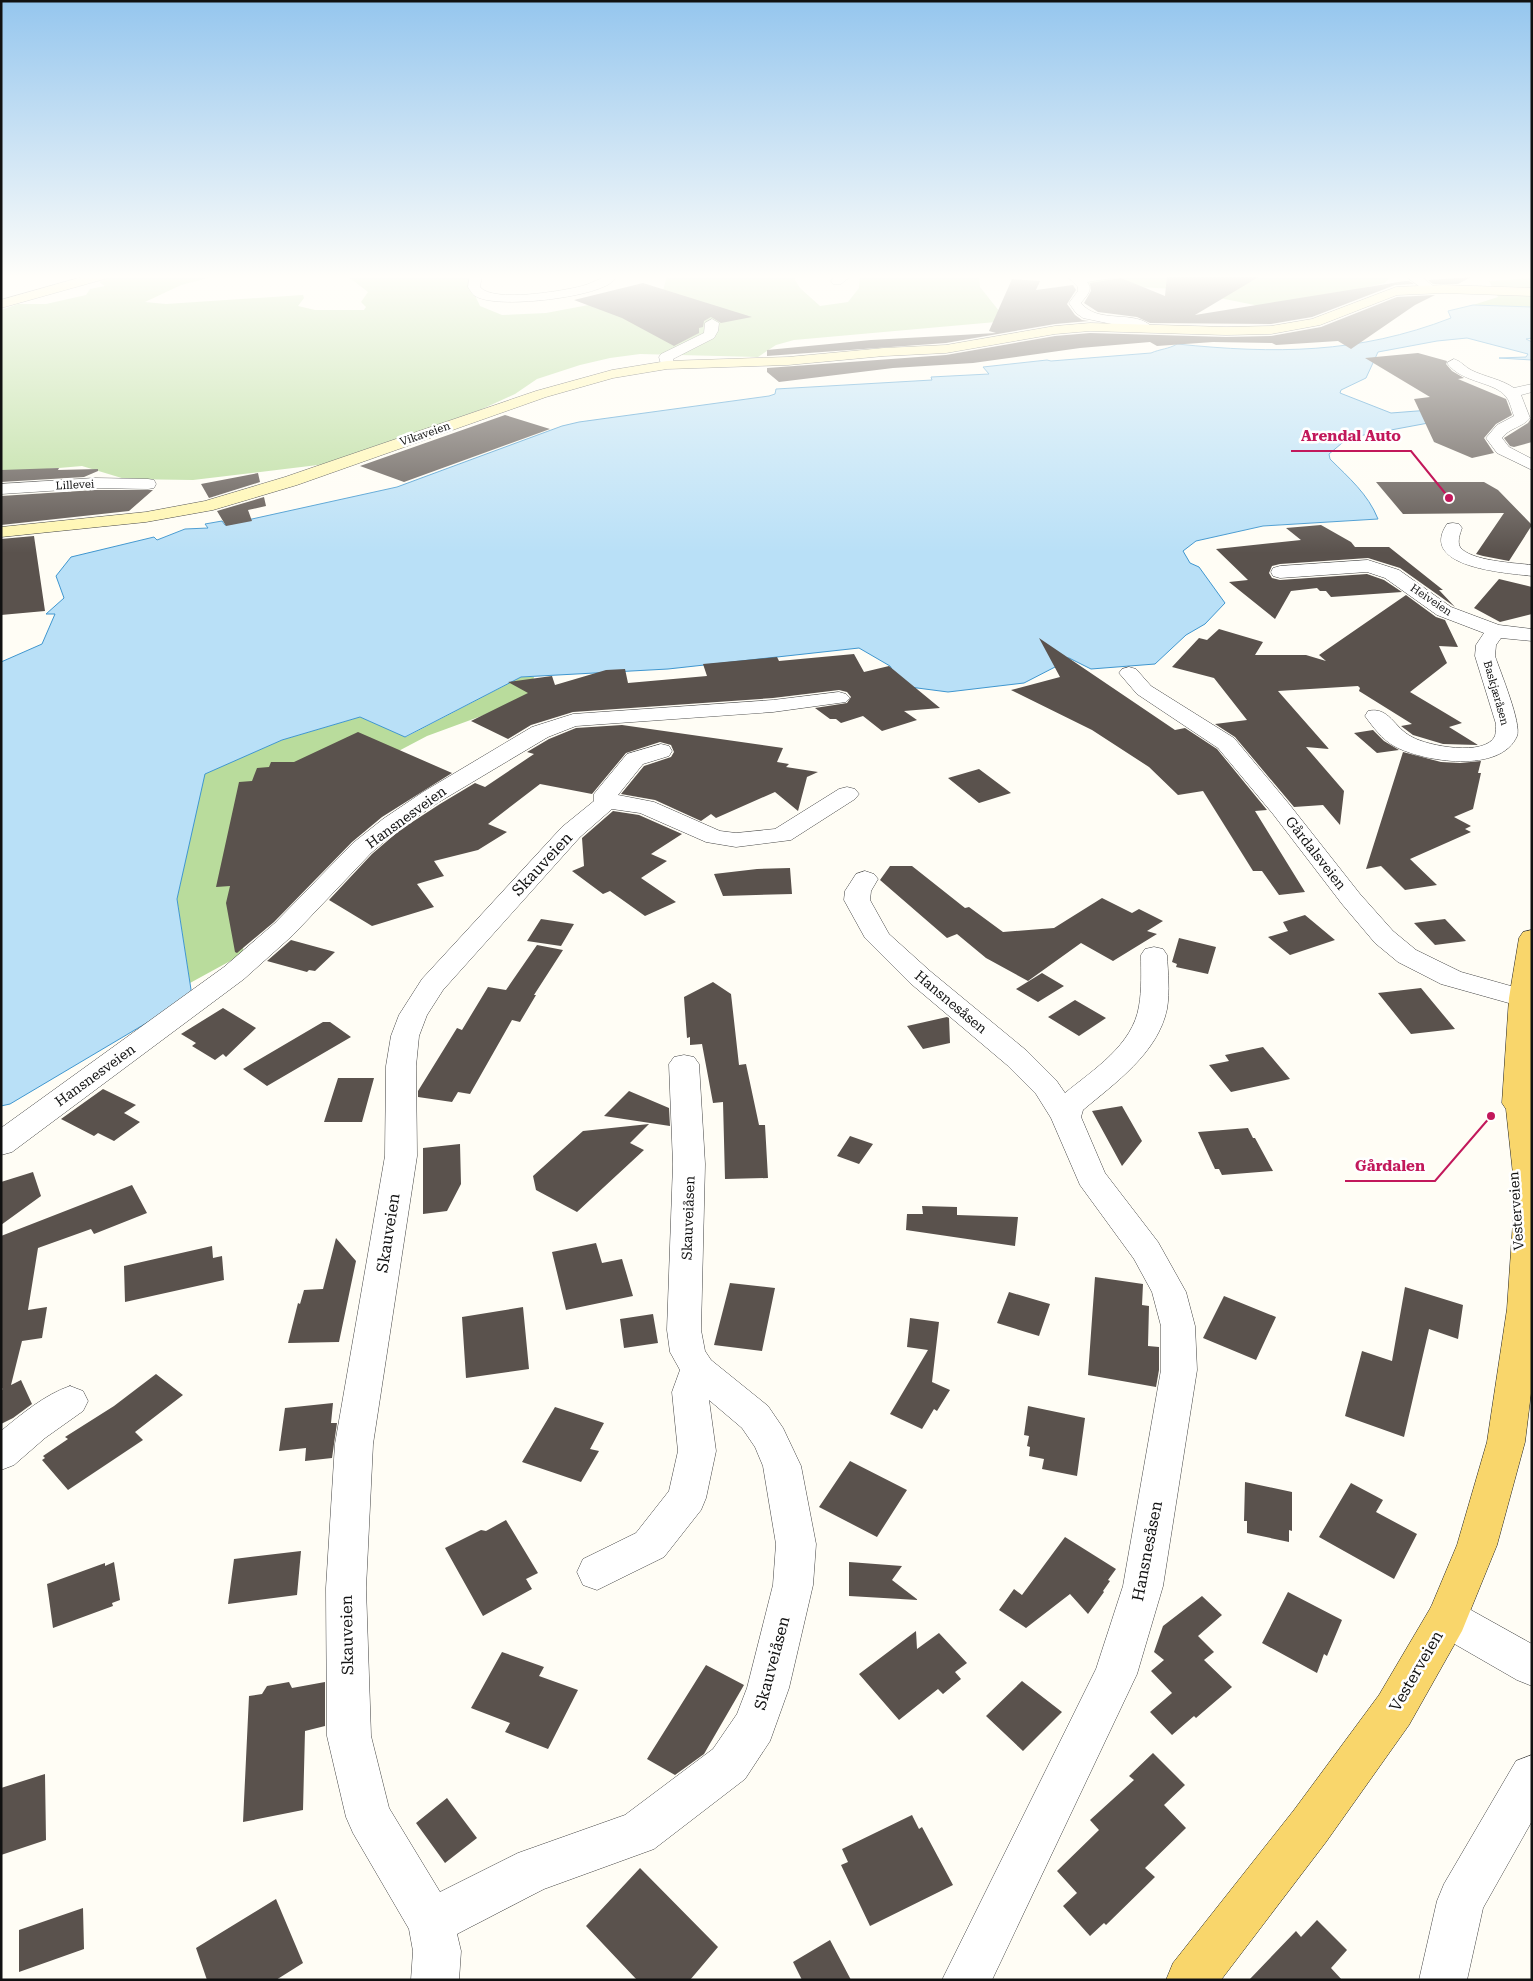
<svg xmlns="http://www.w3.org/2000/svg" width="1533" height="1981" font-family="'Roboto Serif',serif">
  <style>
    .forest { fill: #b9dc9c }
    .water { fill: #b9e0f7; stroke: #3f96cf }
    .building { fill: #5a524d }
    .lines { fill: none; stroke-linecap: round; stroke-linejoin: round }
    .street-casing { stroke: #444; stroke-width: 1 }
    .secondary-casing { stroke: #333; stroke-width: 1 }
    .primary-casing { stroke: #222; stroke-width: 1 }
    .street { fill: #fff; fill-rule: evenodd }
    .secondary { fill: #fff6b0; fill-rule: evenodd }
    .primary { fill: #f9d66b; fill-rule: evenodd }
    .labels { text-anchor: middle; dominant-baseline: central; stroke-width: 5; stroke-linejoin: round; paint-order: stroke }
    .far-street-label { font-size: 11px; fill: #111; stroke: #fff }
    .street-label { font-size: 14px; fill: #111; stroke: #fff }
    .near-street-label { font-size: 16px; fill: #111; stroke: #fff }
    .leader { fill: none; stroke: #c2185b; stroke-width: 2 }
    .callout-dot { fill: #c2185b; stroke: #fff; stroke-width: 2 }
    .callout-label { font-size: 15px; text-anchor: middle; font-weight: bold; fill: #c2185b; stroke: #fff; stroke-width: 5; stroke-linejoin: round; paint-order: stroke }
  </style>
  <rect width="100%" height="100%" fill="#fffdf5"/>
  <path class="forest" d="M115 275H220L181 285 145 302 166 304 303 295 304 298 298 306 315 310H364L366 307 361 302 368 292 346 275H471L469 283 480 306 502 315 546 313 663 291 667 275H792L800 288 820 306 848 302 859 288 860 275H979L980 287 1007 321 794 340 776 345 758 357 640 354 610 358 580 365 537 379 515 394 480 410 326 464 193 480 125 479 82 466 1 473V310L18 304H46L86 295 90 289 105 286 99 282Z
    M1073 275 1236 278 1263 275H1392L1385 283 1331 295 1279 310 1175 289 1082 284Z
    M1532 278V307L1473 305 1498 297 1489 281Z
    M521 677H534L528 699 427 736 372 765 245 846 243 954 190 983 177 899 204 774 282 740 360 717 406 737Z"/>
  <path class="water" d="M1473 305 1532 307V338L1526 339 1532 342V360L1499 358 1526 357 1528 354 1467 338 1437 341 1378 352 1366 378 1341 390 1340 393 1391 413 1430 410 1439 421 1348 438 1329 454 1330 459C1349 478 1368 494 1378 519L1263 526 1196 541 1183 551 1190 563 1199 567 1225 603 1205 624 1186 635 1155 664 1091 669 1069 658 1051 659 1057 666 1024 683 948 692 902 686 890 666 859 648 668 669 521 677 405 737 360 717 282 740 205 774 177 899 192 996 10 1104 1 1106V662L42 644 55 614H46L64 598 56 576 71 557 154 537 157 540 185 529 208 528 205 524 222 521 225 525 236 523 234 520 252 519 397 487 562 426 579 422 769 396 775 394 776 389 932 380 931 377 989 374 983 367 1047 360 1051 361 1151 353C1160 349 1169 349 1177 344 1275 354 1358 354 1451 318L1448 311Z"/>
  <path class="building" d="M1167 275H1262L1195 315 1405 281H1409L1414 284 1395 285 1312 317 1271 324 1150 323 1137 317 1098 312 1084 303 1091 291 1090 283 1121 278 1165 296Z
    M1471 277 1458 284H1433L1428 280Z
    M1012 279 1040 281 1036 290 1073 285 1076 290 1067 304 1075 315 1082 320 1089 321 1055 324 946 343 767 356V350L871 340 996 333 989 331Z
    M643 283 752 317 721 323 711 317 704 321 703 327 699 328V333L674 346 622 318 574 300Z
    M1435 295 1415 305 1351 349 1338 341 1276 345 1272 343 1213 342 1157 346 1150 342 1080 348 973 363 893 368 779 382 767 372V368L946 355 1055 336 1090 333 1226 337 1271 336 1321 327 1397 297Z
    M1418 353 1447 361 1446 364 1452 371 1464 378 1458 379 1506 399 1512 415 1496 424 1484 438 1494 453 1472 458 1434 442 1414 399 1430 397 1365 358Z
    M505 415 550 429 404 482 360 466Z
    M1532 417V442L1514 447 1510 446 1504 438 1528 423Z
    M59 468 58 470 98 469V471L84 477 1 482V470Z
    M258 473 260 482 209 498 201 484Z
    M1376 482H1484L1498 490 1532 525 1509 561 1483 556 1476 554 1504 513 1403 514Z
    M95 490H153L129 511 1 525V496Z
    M264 497 266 506 248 510 252 521 226 526 217 511Z
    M1321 525 1351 542 1355 547H1389L1443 590H1439L1455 607 1400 568 1368 558 1280 564 1272 566 1269 573 1272 578 1280 580 1367 574 1384 580 1402 592 1331 597 1326 591H1320L1317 588 1291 591 1275 619 1229 582 1248 580 1216 549 1301 540 1286 528Z
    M34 536 45 611 1 615V539Z
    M1499 579 1532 587V614L1500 622 1474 608Z
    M1406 595 1436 617 1445 620 1458 647 1439 646 1447 663 1410 692 1462 723 1449 727 1478 745 1443 744 1413 735 1401 726 1412 724 1359 691 1360 688 1358 686 1278 691 1329 749 1306 747 1344 791 1340 825 1323 805 1294 807 1235 737 1215 724 1247 720 1214 678 1172 667 1199 638 1207 640 1219 629 1263 642 1255 655H1306L1326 661 1319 655Z
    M1039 638 1175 730 1185 728 1217 749 1267 810 1255 811 1305 892 1279 895 1262 871H1253L1203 791 1178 795 1149 767 1092 730 1011 690 1060 677Z
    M854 654 864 672 889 666 940 708 904 711 917 720 882 731 863 716 841 723 836 719H830L815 708 847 703 851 697 847 692 839 690 773 698 573 712 531 725 508 739 471 721 528 693 508 682 552 676 555 685 606 670 625 669 628 683 707 676 703 664 777 657 779 661Z
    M622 725 783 748 777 762 789 764 786 767 818 772 807 777 798 811 775 792 716 818 711 814 701 821 655 800 621 794 644 766 671 757 674 752 671 745 660 742 626 753 592 794 540 784 488 824 507 832 478 850 434 861 444 876 417 884 434 907 372 926 329 900 372 854 400 830 440 804 475 783 485 787 534 754 527 752 549 739 576 728Z
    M1373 730 1384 741 1399 750 1377 753 1354 733Z
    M358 732 452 773 382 817 352 842 274 922 237 953 235 952 226 903 230 886 216 887 239 782 252 781 257 768 269 767 271 762H294Z
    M1403 752 1441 762 1460 763 1481 761 1478 773H1481L1473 809 1454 817 1471 826 1465 829 1471 832 1410 859 1437 885 1405 890 1381 866 1366 869Z
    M979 769 1011 793 979 803 948 778Z
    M613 811 639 815 682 834 651 854 667 861 641 878 676 902 645 916 610 891 603 894 572 871 584 866 582 838Z
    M890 866H912L965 908 969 907 1003 932 1054 928 1102 898 1132 913 1139 909 1163 921 1147 931 1157 934 1113 961 1081 943 1028 981 986 958 957 934 947 938 880 880Z
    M790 868 792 894 723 896 714 874 757 869Z
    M1305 915 1335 940 1290 955 1268 937 1288 931 1283 922Z
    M541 919 574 924 561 946 527 941Z
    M1445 919 1466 941 1435 945 1414 923Z
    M1179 938 1216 947 1208 974 1176 967 1177 964 1172 962Z
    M291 940 335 952 315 971 309 970 307 972 267 961Z
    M537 945 563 950 534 995H536L520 1022 512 1020 470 1094 458 1092 452 1102 418 1097V1091L457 1028 462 1030 488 987 506 990Z
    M1042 973 1064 986 1038 1002 1016 989Z
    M713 982 731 994 739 1065 746 1064 759 1125H765L768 1178 725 1179 723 1102 713 1103 702 1044 690 1045V1037L687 1038 684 997Z
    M1421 988 1455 1029 1411 1034 1378 993Z
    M1075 1000 1106 1018 1079 1036 1048 1017Z
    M223 1008 256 1028 226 1057 223 1054 215 1060 192 1046 196 1043 181 1034Z
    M947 1017 949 1018 950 1043 923 1049 907 1026Z
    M323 1022H330L351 1037 267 1086 243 1069Z
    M1263 1047 1290 1079 1231 1092 1209 1065 1229 1061 1225 1055Z
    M338 1078H374L362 1122H324Z
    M103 1089 136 1105 124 1113 140 1122 114 1141 98 1133 94 1136 61 1119Z
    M629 1091 669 1108 670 1126 604 1116Z
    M1122 1106 1142 1141 1122 1166 1092 1111Z
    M649 1124 630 1143 644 1150 577 1212 536 1190 533 1176 583 1131Z
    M1248 1128 1253 1138H1255L1273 1171 1222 1175 1219 1169H1215L1198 1132Z
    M850 1136 873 1144 859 1164 837 1156Z
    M460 1144 461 1184 447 1211 423 1214V1148Z
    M33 1172 41 1196 1 1225V1182Z
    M132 1185 147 1213 94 1234 91 1229 38 1248 28 1310 47 1307 42 1338 22 1341 11 1385 21 1380 32 1404 13 1418 1 1424V1390L3 1389 1 1388V1236Z
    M922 1206 957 1207V1215L1018 1217 1015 1246 906 1230 907 1214H923Z
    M336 1238 356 1261 339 1342 288 1343 298 1303 300 1304 304 1290 323 1289Z
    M596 1243 602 1263 622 1259 633 1296 566 1310 552 1252Z
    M212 1246 213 1258 222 1256 224 1280 125 1302 124 1266Z
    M1095 1277 1143 1284 1142 1305 1149 1306 1148 1346 1159 1347V1370L1156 1387 1088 1375Z
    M730 1283 775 1288 762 1351 714 1345Z
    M1405 1287 1463 1305 1458 1339 1429 1329 1404 1437 1345 1416 1362 1351 1392 1361Z
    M1009 1292 1050 1304 1039 1336 997 1323Z
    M1224 1296 1276 1317 1256 1360 1203 1338Z
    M523 1307 529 1369 466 1378 462 1317Z
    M653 1314 658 1343 624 1348 620 1319Z
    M910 1318 939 1322 932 1382 950 1390 937 1411 934 1409 922 1429 890 1414 928 1350 907 1347Z
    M156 1374 183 1395 135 1432 143 1440 68 1490 42 1460 45 1458 43 1456 68 1439 65 1437 114 1406Z
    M333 1403 331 1423H337L332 1458 305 1461 306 1448 279 1451 285 1408Z
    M1028 1406 1085 1418 1077 1476 1042 1469 1044 1459 1029 1456 1030 1447 1027 1446 1029 1436 1024 1435Z
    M555 1407 604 1423 590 1449 599 1451 581 1482 522 1462Z
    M850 1461 907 1490 877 1537 819 1507Z
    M1245 1482 1292 1492V1531L1289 1530V1542L1247 1533V1521H1244Z
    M1351 1483 1383 1500 1376 1512 1417 1534 1394 1579 1319 1537Z
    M506 1520 538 1573 526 1579 532 1589 483 1616 445 1548 481 1530 486 1531Z
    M1065 1537 1116 1569 1108 1580 1110 1581 1103 1591 1104 1592 1088 1614 1070 1594 1026 1628 999 1610 1014 1589 1022 1595Z
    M301 1551 297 1595 228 1604 234 1559Z
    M114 1562 120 1600 112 1603 113 1606 53 1628 47 1584 105 1563V1566Z
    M849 1562 902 1566 892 1580 918 1600 849 1596Z
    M1288 1592 1342 1620 1327 1656 1324 1654 1317 1673 1262 1643Z
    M1202 1596 1222 1615 1198 1636 1214 1652 1204 1660 1232 1687 1196 1718 1194 1716 1172 1735 1150 1712 1172 1693 1151 1671 1164 1660 1154 1652 1163 1626Z
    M916 1631 917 1649 939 1633 967 1663 955 1672 961 1679 943 1694 938 1689 899 1720 859 1674Z
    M502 1652 544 1667 539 1676 578 1690 548 1749 505 1732 510 1723 471 1708Z
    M706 1665 744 1685 704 1754 675 1775 647 1759Z
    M1022 1681 1062 1712 1023 1751 986 1716Z
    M289 1682 292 1688 325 1682V1726L305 1731 303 1810 243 1822 249 1696 262 1694 267 1686Z
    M1153 1753 1185 1785 1164 1805 1186 1828 1145 1868 1155 1877 1106 1925 1104 1923 1090 1936 1063 1906 1077 1893 1057 1871 1099 1830 1090 1820 1134 1780 1129 1776Z
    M45 1774 46 1840 1 1855V1788Z
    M447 1798 477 1838 445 1863 416 1823Z
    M912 1815 919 1829 922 1827 953 1885 870 1926 841 1865 848 1862 842 1849Z
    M640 1868 718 1947 690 1980H637L586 1926Z
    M276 1899 303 1963 276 1980H207L196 1948Z
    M83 1908 84 1949 19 1972V1930Z
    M1317 1920 1347 1950 1331 1968 1342 1980H1249L1296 1931 1301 1937Z
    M830 1940 851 1980H802L793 1962Z"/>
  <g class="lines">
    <g class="street-casing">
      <path id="street" d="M470 275H482L480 287C493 303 563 291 582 286 597 282 602 275 618 275 614 281 609 285 603 287 580 298 497 309 475 296 472 294 470 290 468 287Z
        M837 275H852L841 284H833L831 281Z
        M1066 275H1115L1113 278 1087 282C1094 290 1086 296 1081 303 1098 325 1136 309 1152 327L1145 331 1083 318 1076 313 1069 303 1078 291V287Z
        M1404 275H1419L1437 289 1435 292H1427Z
        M712 319 719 323 718 331 714 338 673 359 674 365 672 368H662L659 357 661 354 704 333 705 323Z
        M1454 359C1461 361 1465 367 1471 370 1485 377 1501 379 1514 388L1532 384V392L1521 395 1530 418C1523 427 1509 428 1502 438L1509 447 1532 459V470L1497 453 1486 438 1497 425 1514 416C1512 411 1510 402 1507 398 1496 381 1462 384 1447 363Z
        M95 478 148 479 154 480 156 484 154 488 148 489 95 488 1 494V484Z
        M1453 523 1459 524 1462 528C1460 534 1457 541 1460 547 1470 561 1515 563 1532 565V576C1508 573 1417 568 1447 524Z
        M1368 560 1399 570 1451 607 1499 625 1532 629V641L1501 638 1496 645 1495 656C1500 671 1522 724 1517 736 1501 774 1423 762 1394 746 1382 739 1373 727 1365 716L1368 711C1389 706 1394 728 1412 737 1428 746 1485 757 1495 736 1496 732 1496 727 1496 724L1475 656 1476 645 1484 633 1437 615 1385 578 1367 572 1280 578 1273 576 1271 572 1273 568 1280 566Z
        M1129 667 1136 669 1151 686 1234 738 1289 804 1360 894 1393 931 1416 950 1461 972 1532 992V1004L1523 1007 1441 984 1398 962 1375 943 1342 904 1273 814 1218 748 1137 694 1119 673 1122 669Z
        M839 692 846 694 850 698 846 702 773 712 576 726 548 737 439 802 399 829 371 853 293 935 244 979 12 1152 1 1155V1128L224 967 275 923 353 843 383 819 423 792 532 727 573 714 773 700Z
        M661 744 669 746 672 751 669 756 643 764 618 795 654 802 720 831 736 833 775 829 839 789 847 787 855 789 859 794 855 799 791 840 736 847 706 842 640 813 612 809 580 837 443 990 427 1015 419 1036 416 1066 417 1156 373 1444 366 1588 371 1736 389 1808 440 1892 518 1853 625 1815 713 1749 737 1714 747 1688 773 1585 776 1544 763 1466 755 1447 742 1428 709 1400 716 1451 706 1498 701 1510 664 1557 597 1590 583 1585 577 1572 583 1559 636 1533 669 1491 678 1451 672 1392 680 1370 670 1352 667 1330 673 1164 669 1064 674 1057 684 1055 694 1057 699 1064 705 1164 701 1330 705 1351 711 1360 768 1406 783 1428 801 1466 816 1544 813 1585 789 1688 770 1741 745 1779 654 1849 544 1889 457 1934 461 1951 459 1980H411L413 1951 409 1929 353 1833 346 1817 327 1736 326 1588 335 1444 385 1156 386 1066 391 1036 399 1015 422 979 562 827 594 801V794L598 789 627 754Z
        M865 871 874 874 878 879 871 891 870 900 889 934 930 971 1027 1051 1056 1080 1065 1093C1093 1070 1133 1045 1139 1006 1142 989 1141 972 1141 955L1145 949 1154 947 1163 949 1167 955C1168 973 1170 991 1167 1009 1158 1053 1115 1083 1083 1110L1081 1117 1105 1173 1158 1242 1186 1292 1195 1326 1197 1370 1163 1586 1137 1674 992 1980H942L1096 1669 1123 1586 1161 1370V1326L1152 1292 1134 1259 1080 1185 1051 1118 1036 1094 1007 1065 910 983 865 938 844 900 845 891 856 874Z
        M70 1386 83 1391 88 1401 83 1411 45 1438 14 1465 1 1470V1431C22 1414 44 1395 70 1386Z
        M1447 1599 1462 1605 1532 1644V1686L1517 1680 1432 1631 1426 1618 1432 1605Z
        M1532 1755V1821L1483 1908 1467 1980H1419L1437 1901 1444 1884 1516 1761Z"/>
    </g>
    <g class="secondary-casing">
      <path id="secondary" d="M89 275H110L108 278 1 308V300Z
        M1444 285 1532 288V296L1444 293 1397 295 1320 325 1271 334 1226 335 1090 331 1055 334 946 353 884 356 788 365 667 369 613 378 546 397 297 485 213 510 146 522 1 537V527L146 512 205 501 285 477 536 391 612 370 667 361 788 357 884 348 946 345 1055 326 1090 323 1226 327 1271 326 1312 319 1396 287Z"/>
    </g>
    <g class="primary-casing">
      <path id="primary" d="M1532 930V1385L1525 1442 1497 1545 1462 1631 1409 1725 1326 1842 1221 1980H1166L1173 1963 1294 1810 1379 1695 1431 1607 1457 1545 1487 1442 1507 1309 1515 1193 1506 1109 1502 1103 1509 998 1519 938 1523 932Z"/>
    </g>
    <use href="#street" class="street"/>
    <use href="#secondary" class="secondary"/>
    <use href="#primary" class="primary"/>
  </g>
  <linearGradient id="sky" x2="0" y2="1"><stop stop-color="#95c6ee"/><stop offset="0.5" stop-color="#fffefa"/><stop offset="1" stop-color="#fffefa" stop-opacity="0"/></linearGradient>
  <rect width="1533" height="553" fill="url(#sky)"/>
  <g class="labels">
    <g class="far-street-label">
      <text transform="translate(425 434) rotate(-19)">Vikaveien</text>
      <text transform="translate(75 485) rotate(-3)">Lillevei</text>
      <text transform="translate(1431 600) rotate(34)">Heiveien</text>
      <text transform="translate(1496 693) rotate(74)">Baskjæråsen</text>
    </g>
    <g class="street-label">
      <text transform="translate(406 817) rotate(-36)">Hansnesveien</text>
      <text transform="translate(1316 853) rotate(52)">Gårdalsveien</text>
      <text transform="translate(951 1002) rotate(40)">Hansnesåsen</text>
      <text transform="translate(95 1075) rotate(-36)">Hansnesveien</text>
      <text transform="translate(1516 1211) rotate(-94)">Vesterveien</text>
      <text transform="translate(688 1218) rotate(-88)">Skauveiåsen</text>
    </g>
    <g class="near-street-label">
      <text transform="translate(542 864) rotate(-47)">Skauveien</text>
      <text transform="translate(388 1233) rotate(-81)">Skauveien</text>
      <text transform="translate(1147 1551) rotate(-79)">Hansnesåsen</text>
      <text transform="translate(347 1635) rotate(-91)">Skauveien</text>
      <text transform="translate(772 1663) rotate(-75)">Skauveiåsen</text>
      <text transform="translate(1416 1671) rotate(-60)">Vesterveien</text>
    </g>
  </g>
  <path class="leader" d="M1449 498L1411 451H1291M1491 1116L1435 1181H1345"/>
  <g class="callout-dot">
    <circle cx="1449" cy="498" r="5"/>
    <circle cx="1491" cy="1116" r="5"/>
  </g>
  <g class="callout-label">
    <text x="1351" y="441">Arendal Auto</text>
    <text x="1390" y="1171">Gårdalen</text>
  </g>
  <rect width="1533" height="1981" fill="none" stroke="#111111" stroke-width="5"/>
</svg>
